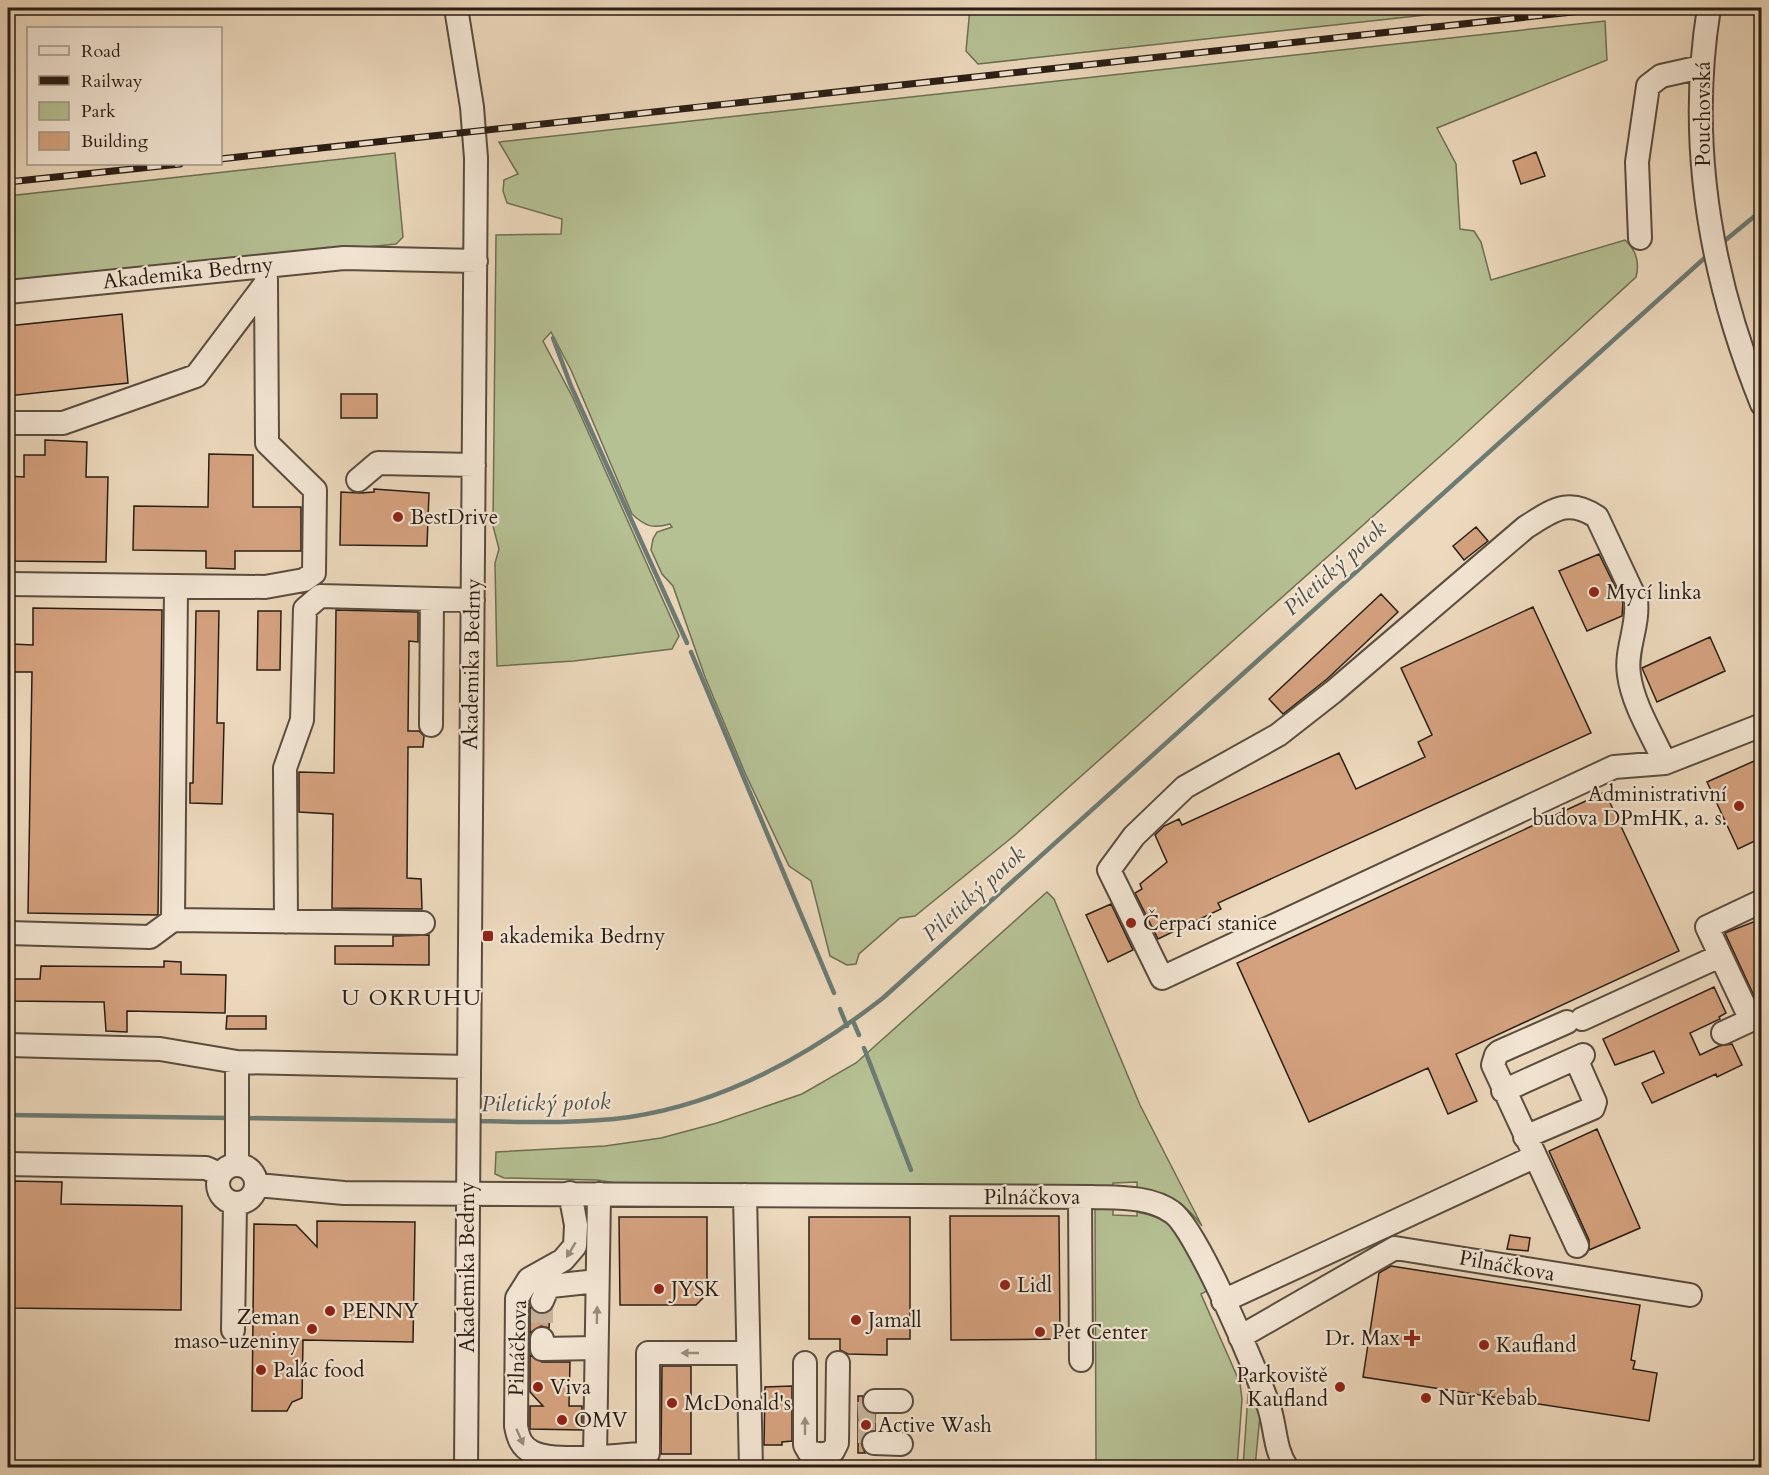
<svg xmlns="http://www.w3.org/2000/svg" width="1769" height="1475" font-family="Cardo,serif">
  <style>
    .green { fill: #b5c093; stroke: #6e6e54; stroke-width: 1.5 }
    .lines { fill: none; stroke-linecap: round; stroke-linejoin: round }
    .stream { stroke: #6c7b74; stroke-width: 4.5 }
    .building { fill: #d5a27f; stroke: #281d15; stroke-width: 1.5 }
    .minor-tunnel { stroke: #c6b39b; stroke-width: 22; stroke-dasharray: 22 11; stroke-linecap: butt }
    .minor-casing { stroke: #594c3f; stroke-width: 26 }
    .minor { stroke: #f3e6d4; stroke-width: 22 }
    .rail-casing { stroke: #281d15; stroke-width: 7 }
    .rail { stroke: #f3e6d4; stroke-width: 4.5; stroke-dasharray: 14; stroke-linecap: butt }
    .oneway { fill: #988c7e }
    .poi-dot { fill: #8f2418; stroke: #f3e6d4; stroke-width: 2 }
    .labels { text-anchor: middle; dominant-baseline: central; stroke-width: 4.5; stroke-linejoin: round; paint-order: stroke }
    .street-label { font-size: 21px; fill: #281d15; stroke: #f3e6d4 }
    .poi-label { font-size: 21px; fill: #281d15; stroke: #f3e6d4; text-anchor: start }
    .water-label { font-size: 22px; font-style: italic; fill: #4a4c44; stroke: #f3e6d4 }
    .neighbourhood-label { font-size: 22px; letter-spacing: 1.5px; fill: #281d15; stroke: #f3e6d4 }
  </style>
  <rect width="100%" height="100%" fill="#edd9bd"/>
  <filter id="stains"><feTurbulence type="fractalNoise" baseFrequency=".00333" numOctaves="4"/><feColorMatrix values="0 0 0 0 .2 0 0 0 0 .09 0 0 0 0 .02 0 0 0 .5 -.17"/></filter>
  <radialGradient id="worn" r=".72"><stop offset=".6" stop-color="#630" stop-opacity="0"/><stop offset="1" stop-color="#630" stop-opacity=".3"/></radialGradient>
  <path class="green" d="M970 8H1490L978 64 966 51Z
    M1605 21 1607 60 1437 128 1456 164 1460 229 1474 231 1481 242 1491 280 1625 240C1636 250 1640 262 1636 277L1454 444 1015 835 915 916 900 918 859 954 856 964 847 965 830 956 811 881 789 866 745 773 705 677 673 586 662 574 651 550 653 539 657 532 672 527 670 524C652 529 645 526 632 514L571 370 551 332 543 341 573 398 679 636 672 649 574 661 497 666 495 563 499 549 493 526 496 235 561 234 562 219 507 203 503 191 504 180 518 174 499 142Z
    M395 153 403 237 396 244 8 284V196Z
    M1047 892 1054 899 1140 1105 1202 1226C1187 1205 1164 1190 1137 1189V1182L1113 1183V1189L641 1187 597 1180 504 1178 495 1174 496 1152 605 1146 661 1138 717 1123 802 1094 856 1063Z
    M1095 1205 1113 1209V1215L1137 1216V1212C1186 1221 1188 1251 1207 1291L1201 1294 1240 1383 1242 1399 1237 1467 1083 1468V1465L1096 1460Z
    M1249 1380 1261 1405 1255 1467 1243 1468Z"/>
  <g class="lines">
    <path class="stream" d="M1722 243 1762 210
      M553 338 571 386 687 643
      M691 652 834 993
      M840 1009 847 1026
      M853 1021 859 1035
      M864 1048 911 1170
      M8 1115 230 1118
      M245 1118 461 1121
      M476 1121C527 1122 579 1124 630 1117 723 1103 810 1055 883 998L1709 254"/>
  </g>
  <path class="building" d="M1536 152 1545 176 1521 184 1513 161Z
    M122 314 128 383 8 396V326Z
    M341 394H377V418H341Z
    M45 440 87 442 86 477H108L106 562 8 561V476L24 477V455H45Z
    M209 454 253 455V507H301V551H235V569L206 568V551L133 550 134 506 208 507Z
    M374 489 429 493 427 546 340 545 341 492 360 493 374 492Z
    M1476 527 1488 541 1464 560 1453 546Z
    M1599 554 1623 603 1622 616 1587 631 1559 571Z
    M1381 594 1398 612 1327 679 1283 714 1269 699Z
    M1533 607 1591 733 1218 903 1221 909 1158 939 1135 893 1142 889 1140 884 1167 862 1155 835 1164 826 1179 819 1182 825 1339 753 1356 789 1425 757 1418 742 1432 735 1401 668Z
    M33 608 162 610 158 915 28 913 32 672H12V644L33 645Z
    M336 610 418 612V642L409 641 408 731H419L424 736 423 747H408L407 878 421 879 422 909 332 908 333 814 299 812V772L334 773Z
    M196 611H219L217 723H224L222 804 190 803V783H193Z
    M258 611H281L280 670H257Z
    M1710 637 1725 671 1657 702 1642 668Z
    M1761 758V838L1738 849 1707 782Z
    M1605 792 1679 951 1456 1054 1477 1101 1448 1114 1428 1068 1309 1122 1237 963Z
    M1111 904 1133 950 1108 962 1086 915Z
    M1761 919V1011L1725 933Z
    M429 935V965L335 964V946H393V936Z
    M164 961 181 962V974L226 975 225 1013 127 1011V1032L106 1031 104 1002 8 1001V979H40L41 966 164 967Z
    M1714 987 1726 1013 1719 1017 1720 1019 1690 1033 1700 1055 1719 1046 1732 1044 1742 1065 1717 1077 1716 1074 1652 1103 1642 1083 1664 1073 1654 1051 1615 1065 1603 1039Z
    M227 1016H266V1029H226Z
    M1597 1129 1640 1228 1589 1250V1240L1549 1151Z
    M12 1181 62 1182 61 1204 182 1206 181 1310 8 1308V1182Z
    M950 1216H1059L1060 1339 951 1340Z
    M619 1217H707V1294L696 1305H620Z
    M809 1217H910V1339H887V1355L848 1354 840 1350V1339H809Z
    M317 1221 415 1222 413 1342 303 1340 302 1398 292 1402 287 1411H252L254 1224 296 1225 317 1247Z
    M1510 1235 1530 1238 1528 1251 1507 1249Z
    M1391 1266 1640 1305 1631 1360 1635 1361 1633 1369 1657 1373 1649 1421 1363 1377 1379 1273Z
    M530 1307 537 1314 550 1312 549 1328 541 1326 530 1333Z
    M530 1355 542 1362H570L569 1406H582V1430L530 1429V1406H543L530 1392Z
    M662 1366H691V1454H661Z
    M792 1386V1441L782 1442V1445H764L765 1387Z
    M858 1396H863L864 1408 875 1414V1430L867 1431 861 1442 865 1453H858Z"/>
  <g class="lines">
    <path class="minor-tunnel" d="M542 1301V1339
      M858 1413 875 1412
      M858 1432H875"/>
    <g class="minor-casing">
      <path id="minor" d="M456 8 472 107 476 158 466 1468
        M1709 8C1687 144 1710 276 1762 404
        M1640 238 1637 162 1648 86 1661 76 1701 67
        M8 292 344 258 476 261
        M8 423H63L196 376 266 283V279
        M358 480 378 463 474 465
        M8 584 265 587 304 580 314 573 315 490 267 443 266 283
        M431 725 432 599
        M1665 763C1653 736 1633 705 1629 675 1625 650 1639 626 1636 600L1597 517C1568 497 1552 511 1526 527L1333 692 1278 735 1185 787 1134 836 1109 870 1162 978 1614 767 1665 763 1762 725
        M173 920 176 586
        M286 922 285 768 302 720 305 609 320 596 473 600
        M8 933 150 937 173 920 423 923
        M1582 1019 1720 956
        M1567 1022 1499 1052 1496 1055 1493 1065 1577 1246
        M1723 1033 1751 1020 1707 927 1762 901
        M8 1045 160 1049 237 1062 468 1067
        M237 1062V1165
        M1503 1091 1583 1055
        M1525 1137 1593 1108 1595 1102 1576 1059
        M8 1164 206 1168 220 1174
        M218 1184a19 19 0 1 1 38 0a19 19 0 1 1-38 0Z
        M257 1185 344 1193 1092 1197C1118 1198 1150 1196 1172 1212 1197 1229 1257 1372 1269 1407 1276 1428 1274 1449 1287 1468
        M570 1193 576 1225 575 1246 563 1260 529 1279 517 1298 516 1426C518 1437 521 1447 532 1452 555 1464 622 1455 648 1453V1353H748
        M599 1194 595 1458 600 1468
        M745 1195 751 1468
        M1080 1197 1081 1360
        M542 1301 547 1289 551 1286 597 1281
        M1223 1301 1534 1157
        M233 1330 235 1204
        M1240 1337 1395 1248 1690 1295
        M542 1339V1349L596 1348
        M805 1363V1445L809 1452 822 1455 833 1451 837 1443 838 1363
        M875 1401H901
        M874 1443 901 1444"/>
    </g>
    <use href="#minor" class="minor"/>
    <g class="rail-casing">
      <path id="rail" d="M220 159 1610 8
        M8 182 180 164"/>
    </g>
    <use href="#rail" class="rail"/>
  </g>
  <defs><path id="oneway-solid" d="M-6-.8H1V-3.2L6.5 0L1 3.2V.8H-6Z" transform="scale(1.5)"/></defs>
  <g class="oneway">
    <use href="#oneway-solid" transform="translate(571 1250) rotate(121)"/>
    <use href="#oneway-solid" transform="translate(597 1315) rotate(-89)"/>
    <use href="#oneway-solid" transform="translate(690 1353) rotate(-180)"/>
    <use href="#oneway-solid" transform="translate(805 1426) rotate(-90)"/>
    <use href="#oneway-solid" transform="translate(520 1437) rotate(66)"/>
  </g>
  <g class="poi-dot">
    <circle cx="398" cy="517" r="6"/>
    <circle cx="1594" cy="592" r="6"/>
    <circle cx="1739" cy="806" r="6"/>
    <circle cx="1131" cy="923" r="6"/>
    <rect x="482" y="930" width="12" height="12" rx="3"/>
    <circle cx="1005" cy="1285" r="6"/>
    <circle cx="659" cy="1289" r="6"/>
    <circle cx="330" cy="1311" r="6"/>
    <circle cx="856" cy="1320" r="6"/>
    <circle cx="312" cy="1329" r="6"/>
    <circle cx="1040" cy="1332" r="6"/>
    <path d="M1409 1329h6v6h6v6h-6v6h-6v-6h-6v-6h6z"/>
    <circle cx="1484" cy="1345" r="6"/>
    <circle cx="261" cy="1370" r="6"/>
    <circle cx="538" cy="1387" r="6"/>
    <circle cx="1340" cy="1387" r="6"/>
    <circle cx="1426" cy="1398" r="6"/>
    <circle cx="672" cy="1403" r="6"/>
    <circle cx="562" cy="1420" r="6"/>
    <circle cx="866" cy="1425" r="6"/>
  </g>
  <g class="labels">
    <g class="street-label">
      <text transform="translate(1703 114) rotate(-90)">Pouchovská</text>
      <text transform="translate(188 273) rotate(-6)">Akademika Bedrny</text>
      <text transform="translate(472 664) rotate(-89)">Akademika Bedrny</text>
      <text x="1032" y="1197">Pilnáčkova</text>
      <text transform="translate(1507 1266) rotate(10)">Pilnáčkova</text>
      <text transform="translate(467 1267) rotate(-90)">Akademika Bedrny</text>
      <text transform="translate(518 1348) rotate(-88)">Pilnáčkova</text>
    </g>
    <g class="poi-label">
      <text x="410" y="517">BestDrive</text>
      <text x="1606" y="592">Mycí linka</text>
      <text x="1727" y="794" text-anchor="end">Administrativní<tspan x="1727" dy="24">budova DPmHK, a. s.</tspan></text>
      <text x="1143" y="923">Čerpací stanice</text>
      <text x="500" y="936">akademika Bedrny</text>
      <text x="1017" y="1285">Lidl</text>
      <text x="671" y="1289">JYSK</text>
      <text x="342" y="1311">PENNY</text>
      <text x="300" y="1317" text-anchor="end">Zeman<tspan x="300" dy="24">maso-uzeniny</tspan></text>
      <text x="868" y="1320">Jamall</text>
      <text x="1052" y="1332">Pet Center</text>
      <text x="1400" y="1338" text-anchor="end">Dr. Max</text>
      <text x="1496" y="1345">Kaufland</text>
      <text x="273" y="1370">Palác food</text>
      <text x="1328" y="1375" text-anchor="end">Parkoviště<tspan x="1328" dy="24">Kaufland</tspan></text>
      <text x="550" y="1387">Viva</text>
      <text x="1438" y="1398">Nur Kebab</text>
      <text x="684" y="1403">McDonald's</text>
      <text x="574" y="1420">OMV</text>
      <text x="878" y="1425">Active Wash</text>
    </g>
    <g class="water-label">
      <text transform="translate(1335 568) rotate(-42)">Piletický potok</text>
      <text transform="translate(974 894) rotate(-42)">Piletický potok</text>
      <text transform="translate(546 1103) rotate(-1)">Piletický potok</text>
    </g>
    <g class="neighbourhood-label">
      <text x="412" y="998">U OKRUHU</text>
    </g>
  </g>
  <rect width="1769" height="1475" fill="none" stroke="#edd9bd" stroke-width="30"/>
  <rect x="9" y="9" width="1751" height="1457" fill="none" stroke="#281d15" stroke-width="3"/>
  <rect x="15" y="15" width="1739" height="1445" fill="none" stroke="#281d15" stroke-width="1.5"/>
  <rect x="27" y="27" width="195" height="138" fill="#f3e6d4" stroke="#a29688" stroke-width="1.5"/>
  <rect x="39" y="46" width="30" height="9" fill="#f3e6d4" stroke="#a29688" stroke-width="1.5"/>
  <text x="81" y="57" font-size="18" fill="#281d15">Road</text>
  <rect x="39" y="76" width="30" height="9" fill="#281d15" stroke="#a29688" stroke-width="1.5"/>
  <text x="81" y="87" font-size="18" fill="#281d15">Railway</text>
  <rect x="39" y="102" width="30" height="18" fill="#b5c093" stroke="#a29688" stroke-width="1.5"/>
  <text x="81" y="117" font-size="18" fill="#281d15">Park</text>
  <rect x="39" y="132" width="30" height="18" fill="#d5a27f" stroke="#a29688" stroke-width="1.5"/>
  <text x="81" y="147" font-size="18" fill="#281d15">Building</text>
  <rect width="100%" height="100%" filter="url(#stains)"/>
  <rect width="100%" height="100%" fill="url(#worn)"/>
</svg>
